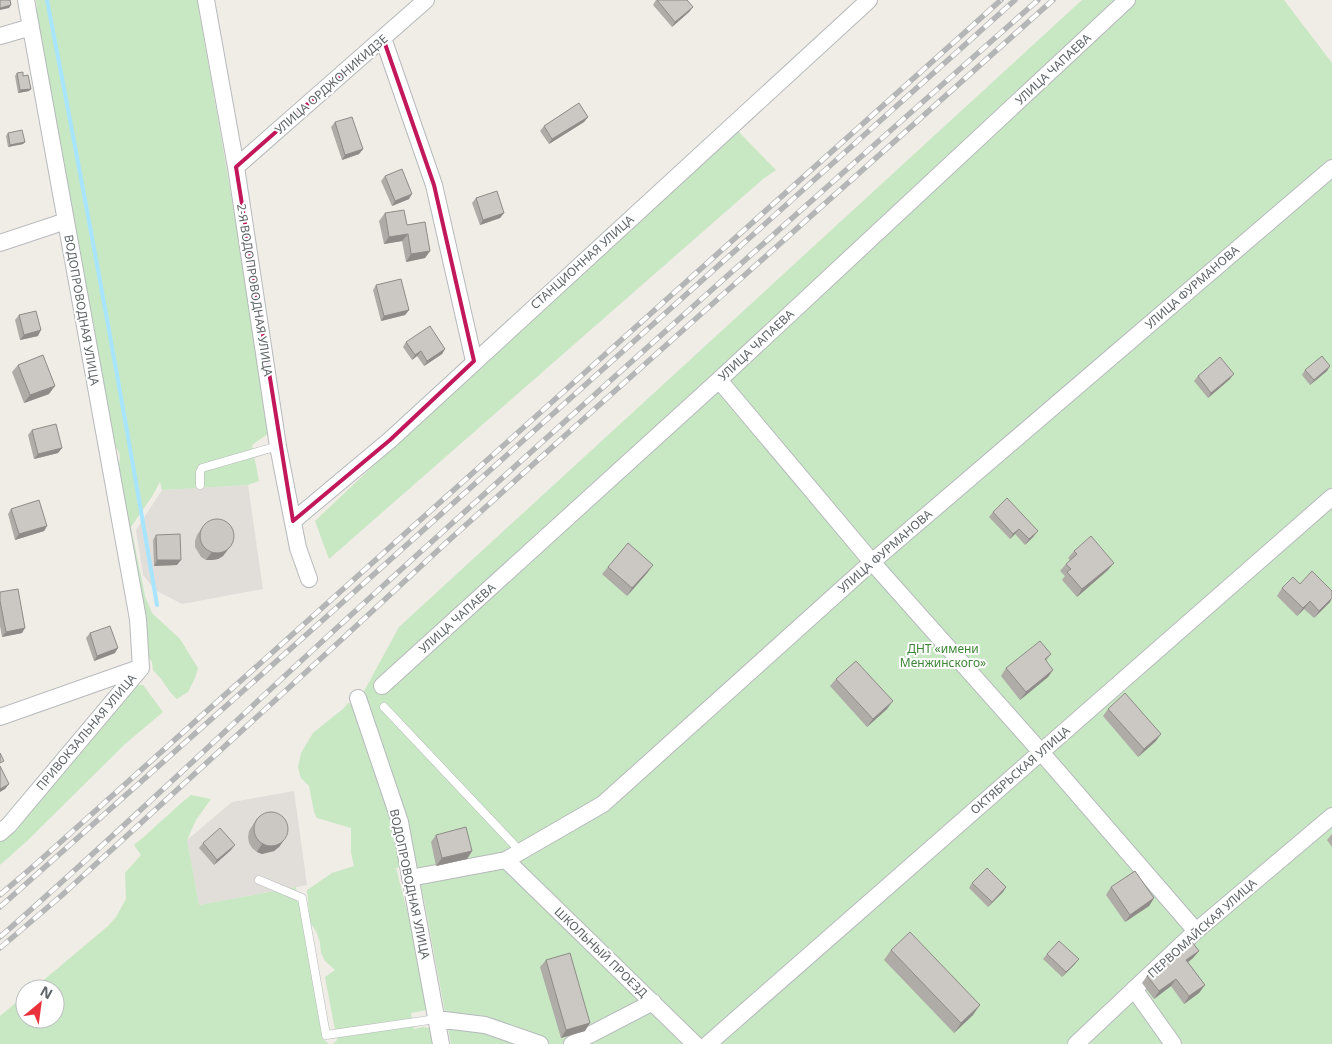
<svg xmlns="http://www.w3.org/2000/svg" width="1332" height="1044" font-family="'Noto Sans',sans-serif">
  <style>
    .industrial { fill: #e1deda }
    .green { fill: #c8e7c3 }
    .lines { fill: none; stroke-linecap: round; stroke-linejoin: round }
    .stream { stroke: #a7e5ff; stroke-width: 4 }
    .lane-casing { stroke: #b6b9bc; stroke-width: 9 }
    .street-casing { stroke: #b6b9bc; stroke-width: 18 }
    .lane { stroke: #fff; stroke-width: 8 }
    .street { stroke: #fff; stroke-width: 16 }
    .rail-casing { stroke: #b4b5b6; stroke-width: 5.5 }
    .rail { stroke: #fff; stroke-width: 4; stroke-dasharray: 11; stroke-linecap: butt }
    .wall { fill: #afaba7 }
    .shaded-wall { fill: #8e8b88 }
    .building { fill: #cbc7c2; stroke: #8e8b88 }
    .marked { fill: none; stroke: #c2185b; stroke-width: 4; stroke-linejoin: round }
    .labels { text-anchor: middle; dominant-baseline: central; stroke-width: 4; stroke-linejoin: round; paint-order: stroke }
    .street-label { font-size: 12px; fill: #5d6366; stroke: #fff }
    .park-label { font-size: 12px; fill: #3d8635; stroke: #fff }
  </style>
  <rect width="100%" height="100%" fill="#f0ece6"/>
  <path class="industrial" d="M248 485 263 589 182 604 155 590 143 575 136 530 162 490Z
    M294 791 307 885 199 905 187 840 232 802Z"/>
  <path class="green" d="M36 0H197C223 144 247 288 269 433L252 445 259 481 248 485 162 490 160 482 151 498 131 527 145 596 152 613 180 639 198 668 195 678 188 692 177 699 170 692 161 679 153 670 152 662 147 655 117 473C120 462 123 452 113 445L35 13 37 6Z
    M1082 0H1284L1332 63V1044H451L424 900 417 869 362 695 399 627Z
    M733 126 776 170 763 179 329 559 315 521Z
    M133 685H143L163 712 125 744 27 841 0 865V841L13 830Z
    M348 703 354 704 380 779 404 866 396 868 416 945 427 1010 411 1013 414 1029 423 1027 429 1028 433 1034 434 1044H333L337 1040 325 977 335 970 325 961 321 953 320 943 317 933 310 922 307 890 332 873 354 866 351 853V828L317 818 314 812 309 786 301 778 298 768 301 753 313 733 344 708Z
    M191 795 211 799 196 820 187 840 199 905 296 887 323 1039 329 1044H0V1016L25 995V1019H55V989H33L108 926 116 917 126 899 125 873 141 855 134 845C154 829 171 811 191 795Z"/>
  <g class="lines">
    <path class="stream" d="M47 0C86 201 123 403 157 605"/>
    <g class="lane-casing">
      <path id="lane" d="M200 485V472L202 468 278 446
        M384 707 521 852
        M259 880 302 898 326 1035 436 1019"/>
    </g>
    <g class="street-casing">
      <path id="street" d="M206 0 236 167 278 446 298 548 309 579
        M0 36 31 27
        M383 38 434 185 474 361
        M236 167 426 0
        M0 243 66 221
        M719 380 872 562 1041 752 1196 931
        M293 521 390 440 869 0
        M382 686 719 380 1127 0
        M358 698 400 822 441 1044
        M0 717 139 668
        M0 833 9 825 141 668 138 619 26 0
        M506 860 695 1044
        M410 878 506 860 603 804 872 562 1332 168
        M1134 989 1173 1044
        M436 1019 485 1025 540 1044
        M572 1044 653 1002
        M708 1044 1332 497
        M1076 1044 1196 931 1332 816"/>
    </g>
    <use href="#lane" class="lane"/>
    <use href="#street" class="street"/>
    <g class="rail-casing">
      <path id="rail" d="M0 895 36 864 1001 0
        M0 907 324 619 1015 0
        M0 937C127 826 248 708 373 595 593 395 815 197 1038 0
        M0 948 61 896 340 641 447 542 588 415 1053 0"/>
    </g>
    <use href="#rail" class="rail"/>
  </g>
  <path class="wall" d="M656 0 693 7 689 12 672 27 653 5Z
    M17 73 23 76 31 89 29 91 18 93 15 76Z
    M588 117 584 122 549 144 540 131 544 126Z
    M335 122 363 149 359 154 342 160 331 127Z
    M8 133 25 142 23 144 8 147 6 136Z
    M385 176 409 199 392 206 381 181Z
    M476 198 504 213 500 218 480 225 472 203Z
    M385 213 407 225 430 251 425 258 406 262 402 241 384 244 379 221Z
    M376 285 409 310 405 315 381 321 373 290Z
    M19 315 38 336 20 340 15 320Z
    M406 342 445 349 442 354 424 366 417 356 412 360 403 347Z
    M18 365 49 394 24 403 12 372Z
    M1330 366 1327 371 1310 385 1302 375 1305 370Z
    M1198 376 1230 379 1208 398 1194 381Z
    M32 430 62 448 58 453 34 459 28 435Z
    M11 509 47 526 44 531 15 540 8 514Z
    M993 512 1034 536 1025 545 1015 534 1010 539 989 517Z
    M202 528 232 544 223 556 218 559 212 560H206L201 557 195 547V541L197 535Z
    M156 535 177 565 154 566 153 540Z
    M1074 551 1108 570 1077 597 1062 580 1065 576 1060 571 1066 564 1070 560 1068 558Z
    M608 567 648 572 627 596 602 574Z
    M1300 584 1330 602 1314 618 1304 609 1297 616 1277 596 1282 588Z
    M0 592 22 633 2 637 0 626Z
    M90 633 115 653 94 661 86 638Z
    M1051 654 1046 661 1053 670 1048 677 1020 700 1001 676 1006 668Z
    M836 679 887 709 867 727 830 686Z
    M1108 709 1156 741 1138 757 1103 716Z
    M257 818 284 840 279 847 274 851 262 854 257 852 252 848 249 843 248 837 249 831Z
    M1332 834V847L1327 840Z
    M436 835 472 851 467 859 436 866 431 842Z
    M203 843 231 850 214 865 199 848Z
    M972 883 1006 887 1003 892 988 907 969 888Z
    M1111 887 1154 898 1149 906 1125 922 1106 895Z
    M891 950 973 1015 954 1033 884 960Z
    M1199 951 1193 958 1188 962 1205 985 1199 993 1184 1004 1171 986 1154 999 1142 983 1147 976Z
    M1047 954 1075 964 1062 977 1043 959Z
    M546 960 585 1031 561 1038 540 967Z"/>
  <path class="shaded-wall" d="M11 5 9 8 0 10V8Z
    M693 7 689 12 672 27 675 22Z
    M31 89 29 91 18 93 20 90Z
    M588 117 584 122 549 144 552 139Z
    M25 142 23 144 8 147 10 145Z
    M363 149 359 154 342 160 345 155Z
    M412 194 409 199 392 206 395 201Z
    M504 213 500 218 480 225 483 220Z
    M408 234 402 241 384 244 389 237Z
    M430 251 425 258 406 262 411 254Z
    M409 310 405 315 381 321 384 316Z
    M41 330 38 336 20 340 24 335Z
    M445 349 442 354 424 366 427 361Z
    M421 351 417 356 412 360 415 355Z
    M1330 366 1327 371 1310 385 1314 380Z
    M1234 374 1230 379 1208 398 1211 393Z
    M55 386 49 394 24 403 30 395Z
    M62 448 58 453 34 459 38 454Z
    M47 526 44 531 15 540 19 534Z
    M1019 529 1015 534 1010 539 1013 534Z
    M1038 531 1034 536 1025 545 1029 539Z
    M232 544 223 556 218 559 212 560H206L212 552Z
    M157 560H181L177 565 154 566Z
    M1114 563 1108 570 1077 597 1082 589Z
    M653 565 648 572 627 596 632 588Z
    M1332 598 1330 602 1314 618 1319 611Z
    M1310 601 1304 609 1297 616 1303 608Z
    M25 628 22 633 2 637 6 632Z
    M118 648 115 653 94 661 97 656Z
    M1053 670 1048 677 1020 700 1026 692Z
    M893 701 887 709 867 727 873 719Z
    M1161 734 1156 741 1138 757 1144 749Z
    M9 784 5 789 0 792V789Z
    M284 840 279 847 274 851 262 854 257 852 262 844Z
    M235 845 231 850 214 865 217 860Z
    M472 851 467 859 436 866 442 858Z
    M1006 887 1003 892 988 907 992 902Z
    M1154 898 1149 906 1125 922 1130 915Z
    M1199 951 1193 958 1181 968 1186 960Z
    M1079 959 1075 964 1062 977 1066 972Z
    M1176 979 1171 986 1154 999 1159 991Z
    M1205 985 1199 993 1184 1004 1189 996Z
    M980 1005 973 1015 954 1033 961 1023Z
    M590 1023 585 1031 561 1038 566 1030Z"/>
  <path class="building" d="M0 0H10L11 5 0 8Z
    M657 0H687L693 7 675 22Z
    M23 72V76L28 75 31 89 20 90 17 73Z
    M579 103 588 117 552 139 544 126Z
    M352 117 363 149 345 155 335 122Z
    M22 130 25 142 10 145 8 133Z
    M402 169 412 194 395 201 385 176Z
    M497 191 504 213 483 220 476 198Z
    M404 210 407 225 425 222 430 251 411 254 408 234 389 237 385 213Z
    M401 279 409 310 384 316 376 285Z
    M36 311 41 330 24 335 19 315Z
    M430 326 445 349 427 361 421 351 415 355 406 342Z
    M43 355 55 386 30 395 18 365Z
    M1322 356 1330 366 1314 380 1305 370Z
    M1220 357 1234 374 1211 393 1198 376Z
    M56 424 62 448 38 454 32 430Z
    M1007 498 1038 531 1029 539 1019 529 1013 534 993 512Z
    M39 500 47 526 19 534 11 509Z
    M200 536a17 17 0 1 1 34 0a17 17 0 1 1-34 0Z
    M180 534 181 560H157L156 535Z
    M1091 536 1114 563 1082 589 1067 572 1071 569 1066 564 1077 554 1074 551Z
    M628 543 653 565 632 588 608 567Z
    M1312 571 1332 591V598L1319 611 1310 601 1303 608 1282 588 1293 577 1300 584Z
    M18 589 25 628 6 632 0 601V592Z
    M110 626 118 648 97 656 90 633Z
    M1040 641 1051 654 1045 659 1053 670 1026 692 1006 668Z
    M856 661 893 701 873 719 836 679Z
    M1125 693 1161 734 1144 749 1108 709Z
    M0 753 4 761 0 763Z
    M0 766 9 784 0 789Z
    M254 829a17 17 0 1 1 34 0a17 17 0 1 1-34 0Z
    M466 827 472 851 442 858 436 835Z
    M220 828 235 845 217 860 203 843Z
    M987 868 1006 887 992 902 972 883Z
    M1135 871 1154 898 1130 915 1111 887Z
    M910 932 980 1005 961 1023 891 950Z
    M1059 941 1079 959 1066 972 1047 954Z
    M1192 942 1199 951 1186 960 1205 985 1189 996 1176 979 1159 991 1147 976Z
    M570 953 590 1023 566 1030 546 960Z"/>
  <path class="marked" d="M383 38 434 185 474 361 390 440 293 521 236 167Z"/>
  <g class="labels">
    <g class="street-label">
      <text transform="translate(1053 69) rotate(-43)">УЛИЦА ЧАПАЕВА</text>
      <text transform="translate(331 84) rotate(-41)">УЛИЦА ОРДЖОНИКИДЗЕ</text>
      <text transform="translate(582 262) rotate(-42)">СТАНЦИОННАЯ УЛИЦА</text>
      <text transform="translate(1192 287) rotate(-41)">УЛИЦА ФУРМАНОВА</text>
      <text transform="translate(255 290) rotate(81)">2-Я ВОДОПРОВОДНАЯ УЛИЦА</text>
      <text transform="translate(82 310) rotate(80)">ВОДОПРОВОДНАЯ УЛИЦА</text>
      <text transform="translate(756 345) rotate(-43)">УЛИЦА ЧАПАЕВА</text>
      <text transform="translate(885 551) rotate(-41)">УЛИЦА ФУРМАНОВА</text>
      <text transform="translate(457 618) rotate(-42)">УЛИЦА ЧАПАЕВА</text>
      <text transform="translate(86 732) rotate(-50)">ПРИВОКЗАЛЬНАЯ УЛИЦА</text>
      <text transform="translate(1020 770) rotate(-41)">ОКТЯБРЬСКАЯ УЛИЦА</text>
      <text transform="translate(410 884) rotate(78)">ВОДОПРОВОДНАЯ УЛИЦА</text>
      <text transform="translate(1202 928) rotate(-42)">ПЕРВОМАЙСКАЯ УЛИЦА</text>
      <text transform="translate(601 952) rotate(44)">ШКОЛЬНЫЙ ПРОЕЗД</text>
    </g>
    <g class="park-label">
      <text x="943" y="648">ДНТ «имени<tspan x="943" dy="14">Менжинского»</tspan></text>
    </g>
  </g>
  <g transform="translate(40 1004) rotate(29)"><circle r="24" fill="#ffffff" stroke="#bec1c2"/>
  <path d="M0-4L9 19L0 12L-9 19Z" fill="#ea323d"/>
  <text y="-8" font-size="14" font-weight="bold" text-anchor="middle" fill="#5d6366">N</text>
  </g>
</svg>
